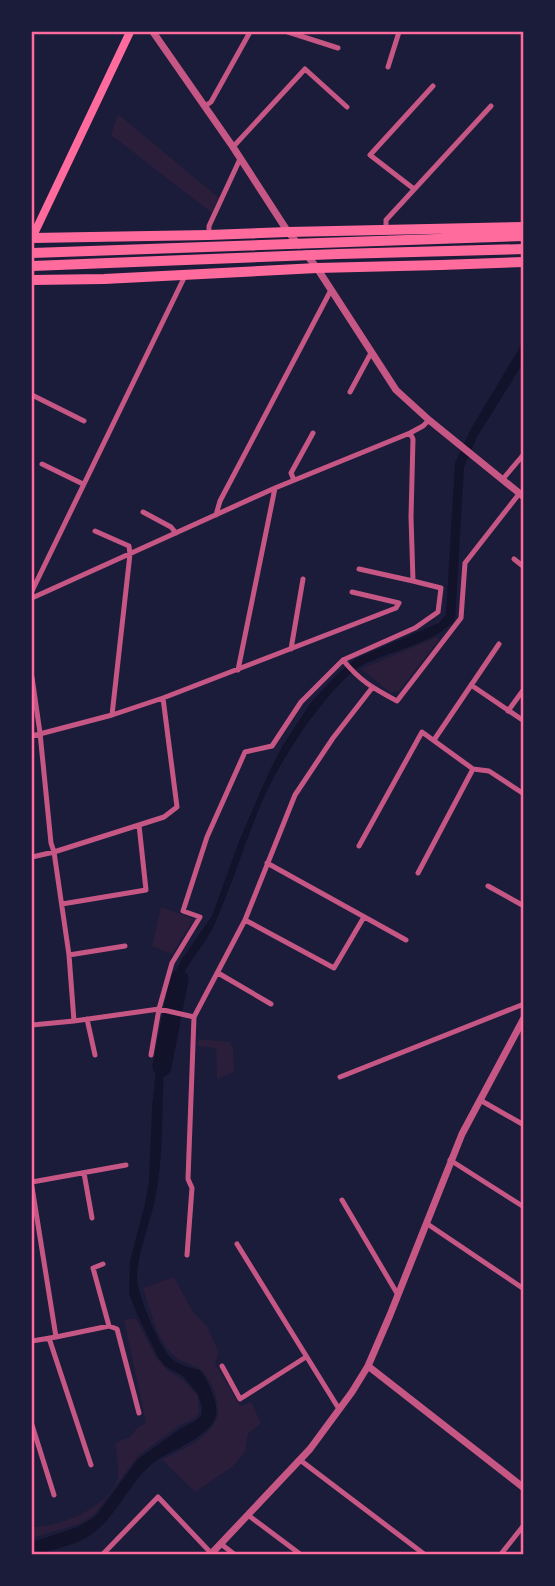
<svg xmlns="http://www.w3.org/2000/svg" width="555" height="1586" font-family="'Titillium Web',sans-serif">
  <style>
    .green { fill: #2a1e3b }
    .water { fill: #12122b }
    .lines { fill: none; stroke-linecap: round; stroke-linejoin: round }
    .river { stroke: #12122b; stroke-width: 19 }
    .minor { stroke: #c65784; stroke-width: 5 }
    .tertiary { stroke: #c65784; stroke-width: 7 }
    .secondary { stroke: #ff6b9d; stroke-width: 8 }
    .trunk { stroke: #ff6b9d; stroke-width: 10 }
    .neatline { fill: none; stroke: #ff6b9d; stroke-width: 2.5 }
  </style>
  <rect width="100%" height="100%" fill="#1b1b3a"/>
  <path class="green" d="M118 114 219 198 212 213 111 135Z
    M437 637 439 640 399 691 391 693 361 669Z
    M161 907 194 919 172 954 152 946Z
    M198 1039 230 1042 233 1048 234 1072 217 1079 216 1048 198 1046Z
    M174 1277 193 1312 207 1326 219 1353 215 1363 240 1406 251 1402 261 1423 248 1434 245 1452 232 1467 195 1492 162 1460C180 1450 210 1439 217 1417 219 1411 217 1402 216 1396 213 1387 209 1379 203 1372 197 1365 180 1363 171 1353 156 1337 150 1308 143 1288Z
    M134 1318 137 1320 155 1356 167 1370 183 1380 198 1396 199 1413 194 1419 180 1425 138 1456 94 1515 79 1524 32 1538V1527C58 1528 113 1506 118 1476 119 1466 116 1453 115 1443L130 1437 137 1428 146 1423 124 1320Z"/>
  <path class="water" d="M523 342V363L477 437 464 467 455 620C432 645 390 650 361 666 345 674 318 709 307 724 291 747 276 771 264 797 246 838 233 883 214 925 206 944 189 960 181 979 152 1050 171 1130 154 1204 149 1225 133 1267 138 1286 141 1301 160 1348 171 1358 179 1365 190 1368 200 1370 208 1382 218 1400 216 1415 212 1435 173 1450 157 1460 129 1480 118 1517 89 1536 75 1545 55 1549 39 1554H32V1542L78 1527 95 1517 138 1459 180 1429 195 1421 201 1416 202 1407 198 1394 183 1376 165 1366 158 1357 136 1312 129 1293 130 1261 145 1204 149 1181 152 1109 157 1059 164 1019 174 975 182 959 212 916 240 839 269 772 283 745 312 701 341 671 355 659 439 623 446 614 455 463 471 429Z"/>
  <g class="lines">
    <path class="river" d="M162 1067 179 979"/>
    <path class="minor" d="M288 32 338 48
      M388 67 399 32
      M205 106 211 102 250 32
      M233 147 305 69 347 107
      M414 189 370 155 433 86
      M386 229V220L491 106
      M209 235V226L240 159
      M350 392 371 353
      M32 395 84 421
      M42 464 83 484
      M294 480 291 473 313 433
      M502 480 524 454
      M143 512 171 527 176 533
      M216 515 220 501 331 290
      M95 531 129 546 130 554 112 715
      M514 559 524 567
      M359 569 413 581
      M32 591 185 276
      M32 598 275 488 410 433 423 426 429 420
      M291 649 303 579
      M343 660C360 681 373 688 397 701L461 618 465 563 519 494
      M238 670 275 488
      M32 677 40 733 51 843 54 852 69 955 74 1021 32 1025
      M471 685 524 721
      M508 711 524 689
      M32 736 112 715 163 698 396 608 399 603 352 592
      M434 740 499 644
      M359 846 422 732 473 769 489 771 524 794
      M32 857 54 852 164 817 177 807 163 698
      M267 863 406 940
      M418 873 473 769
      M488 886 524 906
      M62 904 146 890 139 825
      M245 920 334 968 364 917
      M69 955 125 946
      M218 973 271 1004
      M87 1019 95 1055
      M74 1021 159 1009 172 963 200 917 183 911 207 837 245 752 272 746 301 702 343 660 415 628 438 612 441 588 413 581 411 517 413 439 410 433
      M151 1055 159 1009 194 1017 245 920 295 795 333 738 372 688
      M340 1077 524 1004
      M480 1100 524 1125
      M450 1160 524 1207
      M84 1173 92 1218
      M32 1182 126 1165
      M32 1187 56 1337 32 1341
      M342 1200 398 1295
      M426 1223 524 1289
      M237 1244 339 1409
      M187 1255 192 1188 188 1179 194 1017
      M103 1264 93 1268 109 1326
      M56 1337 109 1326 117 1329 139 1413
      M49 1338 91 1465
      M222 1366 240 1399 306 1357
      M32 1425 54 1495
      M300 1460 424 1554
      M248 1515 300 1554
      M221 1544 234 1554
      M103 1554 158 1497 212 1554
      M501 1554 524 1525"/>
    <path class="tertiary" d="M153 32 233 147 288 232 299 245
      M306 254 317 268 396 390 429 420 524 497
      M368 1366 524 1488
      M211 1554 310 1449 352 1392 368 1366 390 1315 462 1134 524 1018"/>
    <path class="secondary" d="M32 238 130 32"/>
    <path class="trunk" d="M32 238 209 235 288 232 524 227
      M32 253 524 236
      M32 266 338 254 524 249
      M32 280 104 279 317 268 441 265 524 262"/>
  </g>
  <rect width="555" height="1586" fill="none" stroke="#1b1b3a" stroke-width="66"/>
  <rect x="33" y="33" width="489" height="1520" class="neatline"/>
</svg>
